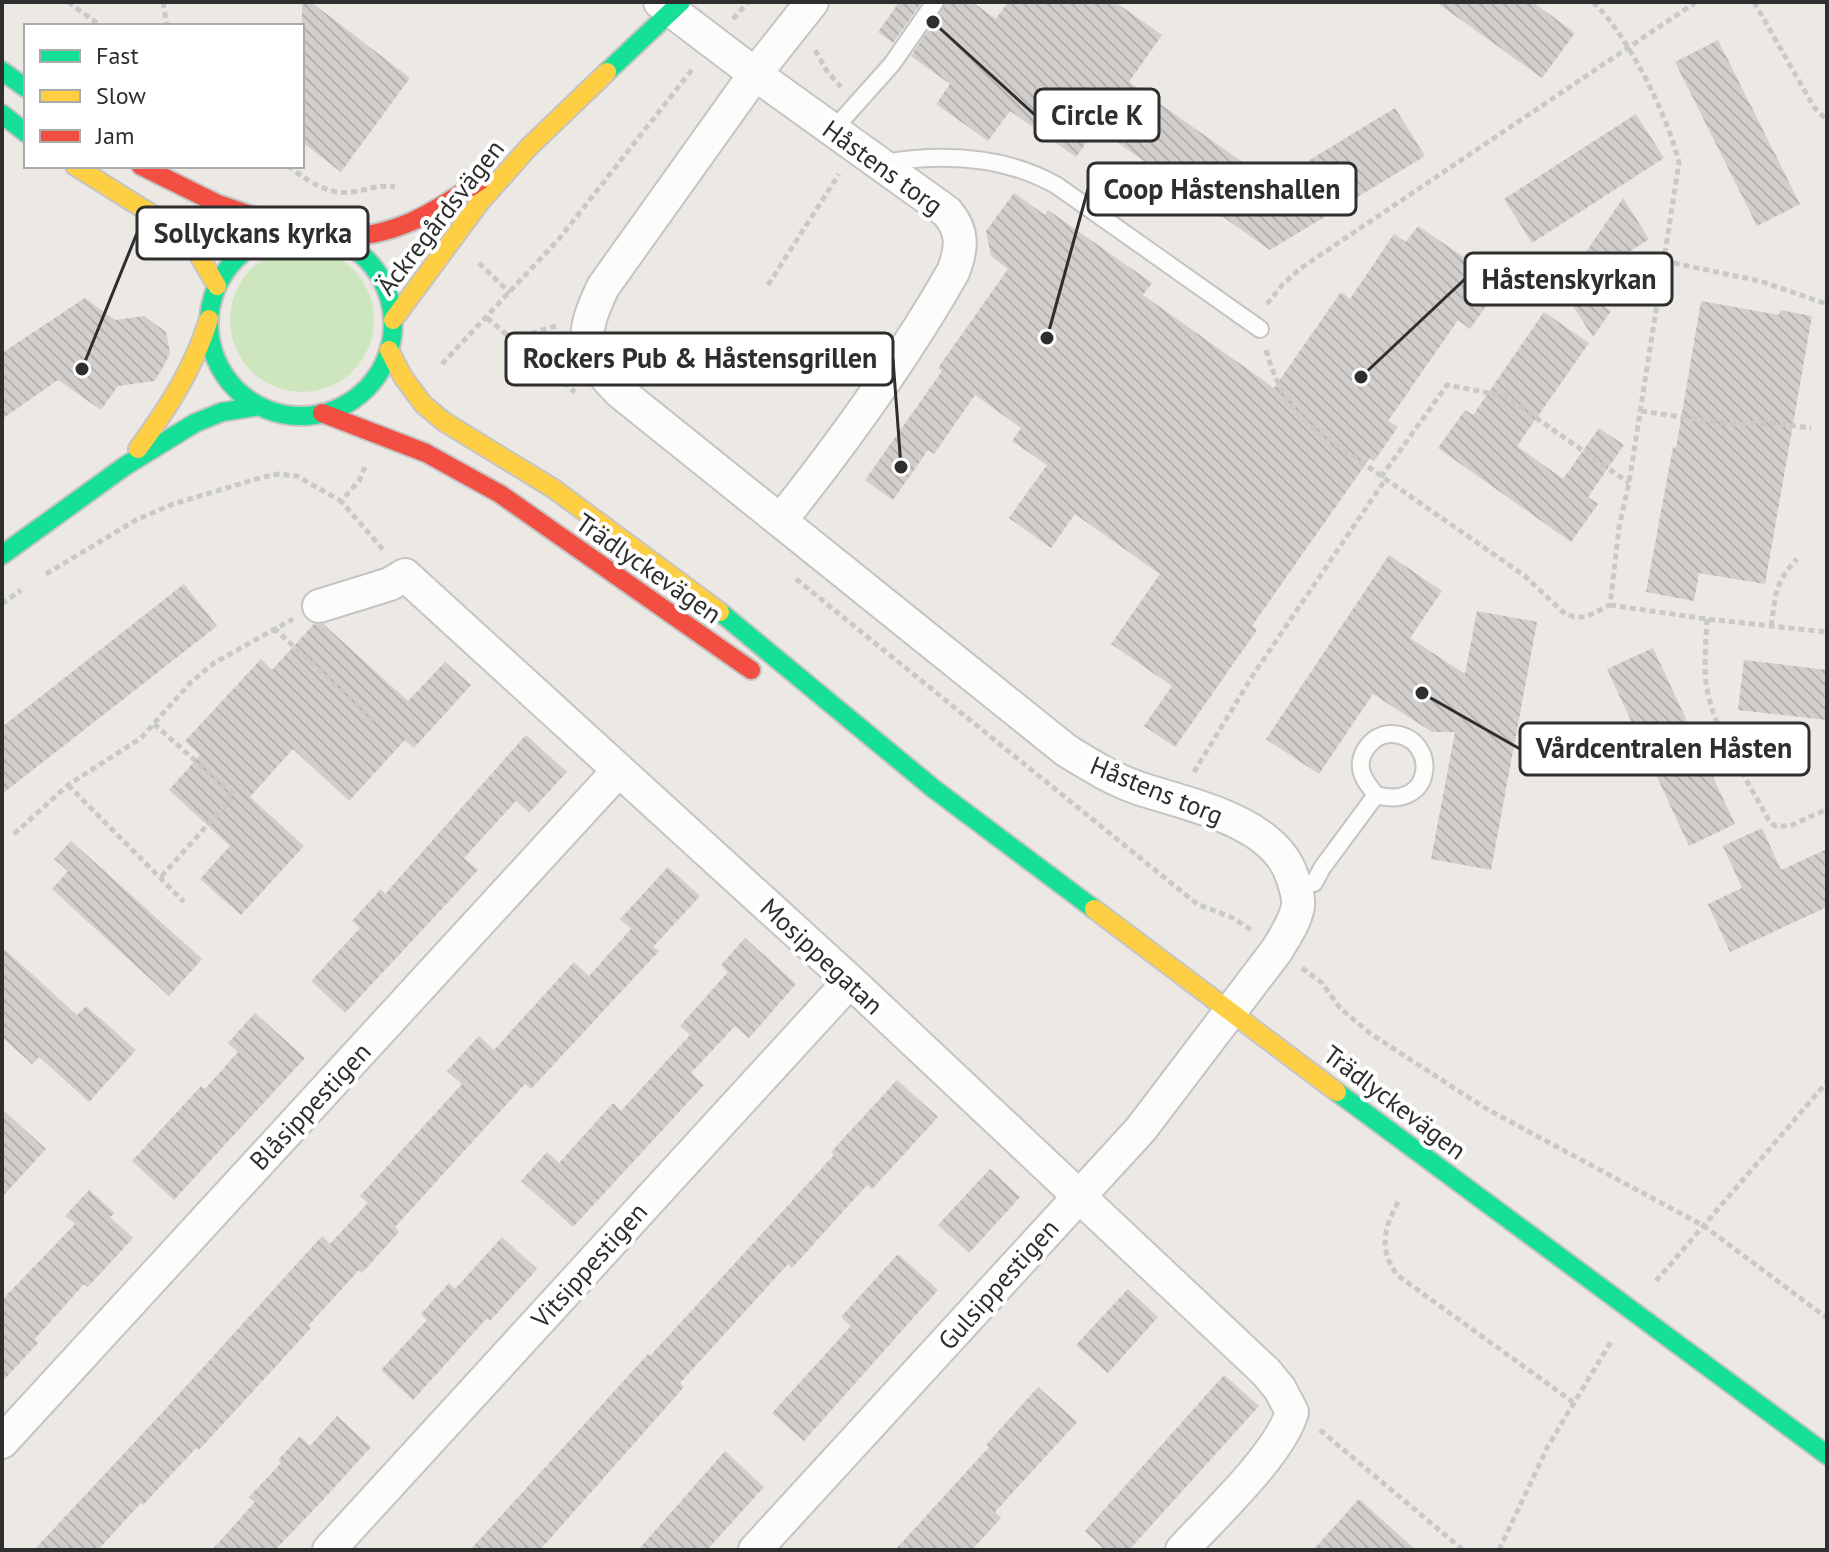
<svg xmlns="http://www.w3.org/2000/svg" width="1829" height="1552" font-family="'PT Sans',sans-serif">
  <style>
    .green { fill: #cee6be }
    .building { fill: url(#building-back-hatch) }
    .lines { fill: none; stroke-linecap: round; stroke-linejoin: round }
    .lane-casing { stroke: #c5c4c5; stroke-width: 20 }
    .street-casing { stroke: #c5c4c5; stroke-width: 36 }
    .fast-casing { stroke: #c5c4c5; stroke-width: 22 }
    .slow-casing { stroke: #c5c4c5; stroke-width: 22 }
    .jam-casing { stroke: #c5c4c5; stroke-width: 22 }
    .path { stroke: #c9c9c8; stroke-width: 5; stroke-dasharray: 6 4; stroke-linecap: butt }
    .lane { stroke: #fcfcfb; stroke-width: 16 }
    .street { stroke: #fcfcfb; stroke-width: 32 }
    .fast { stroke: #16e098; stroke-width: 18 }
    .slow { stroke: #ffcf43; stroke-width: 18 }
    .jam { stroke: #f24e42; stroke-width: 18 }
    .labels { text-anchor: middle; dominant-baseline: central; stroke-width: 8; stroke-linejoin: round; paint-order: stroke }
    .street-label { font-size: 26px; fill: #2e2e2e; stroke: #fff }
    .leader { fill: none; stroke: #2e2e2e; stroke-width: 3 }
    .callout-dot { fill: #2e2e2e; stroke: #fff; stroke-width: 3 }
    .callout { fill: #fff; stroke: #2e2e2e; stroke-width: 3 }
    .callout-label { font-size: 28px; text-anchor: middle; font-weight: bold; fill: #2e2e2e }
  </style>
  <defs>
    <pattern id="building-back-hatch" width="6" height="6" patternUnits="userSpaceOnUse" patternTransform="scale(2)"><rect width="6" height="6" fill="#d1cecb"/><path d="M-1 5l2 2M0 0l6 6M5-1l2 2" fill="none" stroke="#b4b1af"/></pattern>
  </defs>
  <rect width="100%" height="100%" fill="#ece8e4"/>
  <path class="green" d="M230 320a72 72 0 1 1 144 0a72 72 0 1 1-144 0Z"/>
  <path class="building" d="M302 2H311L410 78 341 172 302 142Z
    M899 2H922L893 43 878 32Z
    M946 2H972L996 19 1008 2H1115L1162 35 1129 82 1272 183 1395 108 1425 156 1270 250 1097 128 1076 157 1010 111 988 141 936 104 950 84 911 56Z
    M1436 2H1533L1575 33 1542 78Z
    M1718 40 1800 204 1757 226 1675 62Z
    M1636 114 1664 158 1532 243 1504 199Z
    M1014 193 1045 215 1048 210 1152 283 1143 295 1274 388 1341 292 1350 299 1394 234 1406 242 1418 226 1502 283 1470 329 1458 320 1388 421 1398 427 1374 461 1370 458 1252 626 1257 630 1175 747 1144 726 1172 686 1111 644 1160 574 1075 514 1051 548 1009 518 1047 465 1012 441 1021 428 975 395 934 454 928 450 893 500 865 480 942 371 938 368 1008 269 991 256 986 231Z
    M1623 198 1649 239 1575 287 1611 311 1593 337 1565 294 1551 302 1561 287 1550 270 1566 281Z
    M85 298 115 320 144 316 166 332 170 354 159 374 154 381 118 386 101 410 58 380 2 419V353Z
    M1701 301 1779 315 1780 310 1812 316 1765 584 1699 573 1694 601 1646 592 1673 447 1676 448Z
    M1544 312 1589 343 1517 446 1563 479 1599 428 1624 445 1588 497 1598 504 1571 542 1438 448 1465 410 1473 415Z
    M1389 555 1442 591 1410 638 1465 674 1477 611 1537 622 1491 870 1431 859 1455 732H1432L1373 694 1319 774 1266 739Z
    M184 584 217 626 2 794V727Z
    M314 624H323L408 701 445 662 471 685 414 748 405 740 349 801 293 749 250 797 304 846 241 915 200 879 230 846 169 790 200 755 185 741 261 659 272 670Z
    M1653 648 1735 824 1689 846 1607 669Z
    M1744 660 1827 670V720L1738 710Z
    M526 735 567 772 529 813 516 801 464 858 478 870 345 1013 311 981 360 928 352 921 381 889 385 894Z
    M1762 828 1781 870 1827 849V907L1730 952 1708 904 1742 888 1723 846Z
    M71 841 202 959 169 996 52 889 68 871 54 859Z
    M668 867 700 896 653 947 659 951 531 1089 525 1084 395 1227 399 1232 362 1273 359 1270 308 1326 311 1328 199 1450 196 1448 143 1505 141 1503 98 1550H34L160 1415 322 1236 330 1244 368 1203 360 1196 462 1084 447 1071 479 1036 494 1050 574 962 589 976 631 929 620 919Z
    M745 938 796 984 749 1038 735 1026 691 1073 704 1085 573 1227 521 1181 547 1152 559 1163 613 1103 621 1111 690 1035 680 1026 728 972 721 965Z
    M2 947 77 1015 86 1006 136 1050 89 1102 39 1057 32 1064 2 1037Z
    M255 1013 305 1058 174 1200 132 1161 201 1086 205 1089 238 1052 228 1043Z
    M897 1080 938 1117 872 1189 867 1185 792 1268 788 1264 680 1383 684 1387 540 1550H470L648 1354 650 1356 834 1155 831 1152Z
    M2 1109 46 1149 2 1197Z
    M990 1169 1020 1197 969 1253 938 1225Z
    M89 1190 115 1213 110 1217 133 1238 88 1287 84 1284 35 1339 38 1343 2 1382V1300L75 1224 65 1216Z
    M502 1237 537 1269 490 1321 487 1318 413 1400 381 1370 427 1320 421 1314 449 1283 455 1289Z
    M898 1254 938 1290 804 1441 772 1413 851 1326 841 1317Z
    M1128 1289 1158 1317 1108 1373 1076 1345Z
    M1224 1375 1259 1406 1129 1550H1105L1085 1531Z
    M1038 1387 1077 1422 995 1512 1001 1518 972 1550H895L989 1447 986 1445Z
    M337 1416 371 1447 322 1501 275 1550H212L255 1502 249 1497 281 1463 278 1460 300 1436 310 1446Z
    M725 1451 764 1487 707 1550H638Z
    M1359 1499 1416 1550H1313Z"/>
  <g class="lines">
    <g class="lane-casing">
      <path id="lane" d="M833 130 892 64 935 2
        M884 163C942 153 1002 155 1056 185L1260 329
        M1295 887 1314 883 1322 868 1376 795C1436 812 1439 736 1392 734 1373 733 1356 755 1362 773 1364 781 1371 788 1376 795"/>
    </g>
    <g class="street-casing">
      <path id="street" d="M660 2 755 74 947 212C964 232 962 249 953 272 903 360 844 441 781 520
        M319 606 390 584 405 575 850 981 1266 1372 1280 1389 1292 1412C1280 1454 1213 1516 1182 1550
        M2 1442 619 770
        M329 1550 850 981
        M755 1550 1141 1129 1277 950C1285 936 1295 923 1298 906 1299 897 1295 885 1292 876 1273 820 1188 805 1138 788 1112 779 1090 765 1067 751L620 392C581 352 579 338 603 287L755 74 812 2"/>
    </g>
    <g class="fast-casing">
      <path id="fast" d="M2 71 26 88
        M607 72 681 2
        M2 114 26 133
        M209 324a92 92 0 1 1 184 0a92 92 0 1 1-184 0Z
        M2 555 125 466 195 423 222 412 260 406
        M720 612 934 789 1094 909
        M1337 1092 1827 1455"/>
    </g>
    <g class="slow-casing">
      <path id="slow" d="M75 166 177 230 191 242 217 286
        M393 320 481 201 529 147 607 72
        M389 350 403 377 423 404 443 421 554 489 720 612
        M138 449C168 408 194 368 209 319
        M1094 909 1337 1092"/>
    </g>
    <g class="jam-casing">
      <path id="jam" d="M141 166 218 204 300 232
        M334 238C395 237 432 214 481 180
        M322 413 426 453 500 494 751 670"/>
    </g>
    <path class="path" d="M68 2 101 26
      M163 2 167 26
      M1754 2 1814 107 1827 120
      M733 19 748 2
      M815 50 827 71 841 87
      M288 166C305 179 328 196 352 192 368 190 379 184 395 187
      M1664 261 1760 281 1827 304
      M479 263 510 293
      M768 285 839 174
      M1267 304 1283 284 1301 268 1696 2
      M487 318 575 392
      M512 339 556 326
      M1266 350C1277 387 1288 407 1318 432L1525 576 1563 612 1574 617H1586L1610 605 1619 527 1629 483 1679 163C1668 116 1628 35 1593 2
      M442 364 559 239 694 67
      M1641 411 1728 424 1771 423 1811 428
      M365 467 359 481 341 501 385 552
      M1381 477 1447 385 1505 396 1629 483
      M46 574 136 520 173 504 263 477 279 474 297 476 341 501
      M796 579 1197 904 1233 918 1253 931
      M2 604 21 590
      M1610 605 1707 619 1827 632
      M1707 619C1706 640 1704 661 1706 682 1711 727 1747 779 1768 819L1775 826H1790L1827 809
      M1771 626C1776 595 1774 583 1797 559
      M274 628 374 721
      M154 724 234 795 160 878
      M1194 772 1253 675 1385 480
      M68 785 184 902
      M14 834 68 785 141 738 191 682 214 663 293 619
      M1302 968 1322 983 1340 1008 1371 1034 1485 1108 1704 1226 1827 1318
      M1398 1202C1384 1229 1378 1248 1397 1275L1573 1402
      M1656 1281 1827 1082
      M1320 1430 1463 1550
      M1499 1550 1548 1446 1612 1340"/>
    <use href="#lane" class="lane"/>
    <use href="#street" class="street"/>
    <use href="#fast" class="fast"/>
    <use href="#slow" class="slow"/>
    <use href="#jam" class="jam"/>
  </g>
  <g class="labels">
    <g class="street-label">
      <text transform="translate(883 167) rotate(36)">Håstens torg</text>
      <text transform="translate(440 217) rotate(-52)">Äckregårdsvägen</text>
      <text transform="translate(649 568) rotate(35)">Trädlyckevägen</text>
      <text transform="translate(1157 790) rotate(22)">Håstens torg</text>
      <text transform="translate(822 956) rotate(43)">Mosippegatan</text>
      <text transform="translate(1395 1102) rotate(37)">Trädlyckevägen</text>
      <text transform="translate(310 1106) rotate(-47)">Blåsippestigen</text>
      <text transform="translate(589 1265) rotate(-48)">Vitsippestigen</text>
      <text transform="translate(998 1284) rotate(-48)">Gulsippestigen</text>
    </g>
  </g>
  <path class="leader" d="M933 22L1035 115M1047 338L1088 189M82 369L137 233M1361 377L1465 279M901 467L893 359M1422 693L1520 749"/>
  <g class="callout-dot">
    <circle cx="933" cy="22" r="8"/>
    <circle cx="1047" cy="338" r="8"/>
    <circle cx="82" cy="369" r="8"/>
    <circle cx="1361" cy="377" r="8"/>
    <circle cx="901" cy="467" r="8"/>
    <circle cx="1422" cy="693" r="8"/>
  </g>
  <g class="callout">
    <rect x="1035" y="89" width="124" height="52" rx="8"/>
    <rect x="1088" y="163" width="268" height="52" rx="8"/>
    <rect x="137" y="207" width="231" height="52" rx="8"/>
    <rect x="1465" y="253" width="207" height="52" rx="8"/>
    <rect x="506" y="333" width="387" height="52" rx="8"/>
    <rect x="1520" y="723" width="289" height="52" rx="8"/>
  </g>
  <g class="callout-label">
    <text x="1097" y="125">Circle K</text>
    <text x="1222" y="199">Coop Håstenshallen</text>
    <text x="253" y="243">Sollyckans kyrka</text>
    <text x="1569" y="289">Håstenskyrkan</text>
    <text x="700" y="368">Rockers Pub &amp; Håstensgrillen</text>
    <text x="1664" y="758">Vårdcentralen Håsten</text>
  </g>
  <rect width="1829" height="1552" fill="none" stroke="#2e2e2e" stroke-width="8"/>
  <rect x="24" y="24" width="280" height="144" fill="#ffffff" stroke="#ababab" stroke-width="2"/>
  <rect x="40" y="50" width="40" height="12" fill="#16e098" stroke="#ababab" stroke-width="2"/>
  <text x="96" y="64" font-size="24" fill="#2e2e2e">Fast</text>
  <rect x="40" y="90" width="40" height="12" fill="#ffcf43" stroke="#ababab" stroke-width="2"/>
  <text x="96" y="104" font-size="24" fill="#2e2e2e">Slow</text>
  <rect x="40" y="130" width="40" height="12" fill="#f24e42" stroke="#ababab" stroke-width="2"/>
  <text x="96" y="144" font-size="24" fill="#2e2e2e">Jam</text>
</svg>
